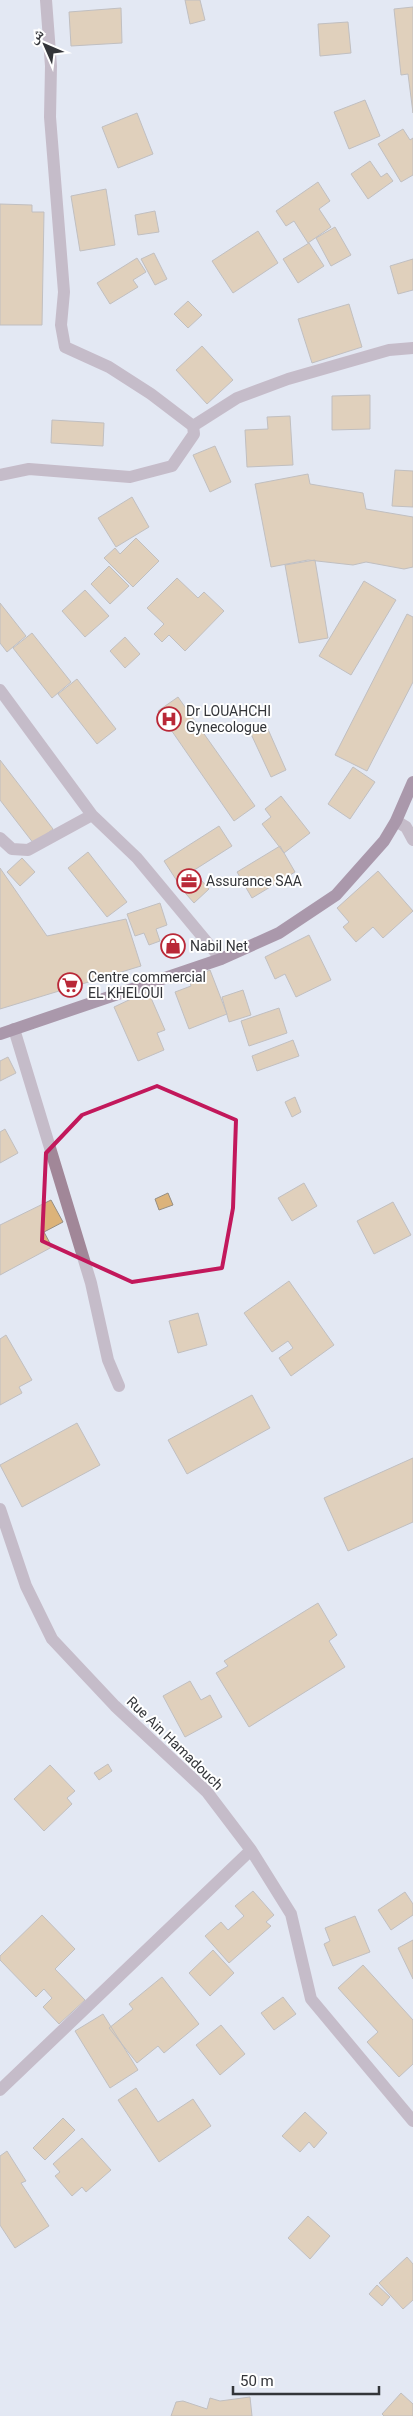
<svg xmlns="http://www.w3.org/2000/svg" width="413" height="2416" font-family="Roboto,'Noto Naskh Arabic',sans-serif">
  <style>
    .building { fill: #dcb37a; stroke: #958e84 }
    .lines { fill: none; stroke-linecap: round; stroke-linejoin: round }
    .minor { stroke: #a18798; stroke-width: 12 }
    .major { stroke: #643956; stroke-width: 12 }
    .marked { fill: none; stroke: #c2185b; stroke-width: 4; stroke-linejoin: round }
    .labels { text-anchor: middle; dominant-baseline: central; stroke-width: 4; stroke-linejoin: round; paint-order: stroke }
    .poi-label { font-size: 14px; fill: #333539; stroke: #fff; text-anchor: start }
    .street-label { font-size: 14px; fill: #333539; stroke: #fff }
  </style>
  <rect width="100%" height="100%" fill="#e3e8f3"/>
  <path class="building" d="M185 0H200L205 20 190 24Z
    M413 7V113L408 74 401 75 394 9Z
    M121 8 122 43 71 46 69 12Z
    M348 22 351 53 320 56 318 24Z
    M365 100 380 136 349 149 334 112Z
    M137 113 153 154 118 168 102 127Z
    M403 129 410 140 413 138V175L401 182 378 144Z
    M370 161 381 177 387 173 393 181 368 199 351 174Z
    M318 182 330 201 319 209 331 227 308 243 294 221 286 226 276 211Z
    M106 189 115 245 80 251 71 196Z
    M0 204 32 205V212H44L42 325H0Z
    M155 211 159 232 138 235 135 215Z
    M335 227 351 255 331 266 316 238Z
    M258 231 278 263 233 293 212 261Z
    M309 243 324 266 298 283 283 259Z
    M154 253 167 279 155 285 141 259Z
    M137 258 146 272 133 280 138 287 110 304 97 283Z
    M413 259V290L398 294 390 266Z
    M188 301 202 315 188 328 174 314Z
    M349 304 362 347 312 363 298 319Z
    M202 346 233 380 207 404 176 370Z
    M370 395V429L332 430V396Z
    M290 416 293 465 247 467 245 430 268 429 267 417Z
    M52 420 104 423 103 446 51 443Z
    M215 446 231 482 210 492 193 455Z
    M395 470 413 471V507L392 506Z
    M308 474 310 484 363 493 366 509 413 517V567L404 569 366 562 353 565 308 560 271 567 255 484Z
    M132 497 149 527 116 547 98 518Z
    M136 538 159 561 133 587 104 558 115 548 120 554Z
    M315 560 328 638 299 643 285 565Z
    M109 566 129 586 110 604 91 584Z
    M177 578 198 598 204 592 224 611 185 651 169 635 162 642 154 634 164 624 147 608Z
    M364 581 396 600 351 675 319 656Z
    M85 590 109 616 85 637 62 611Z
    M0 603 26 636 7 652 0 643Z
    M407 614 413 617V682L367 771 335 755Z
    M32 633 71 682 52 698 13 648Z
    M125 637 140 654 125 668 110 651Z
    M77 679 116 729 97 744 58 694Z
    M178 697 255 806 234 821 158 711Z
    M267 727 286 770 271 777 251 734Z
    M0 760 53 829 34 844 0 800Z
    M353 767 375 782 350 819 328 804Z
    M281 796 310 833 284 853 262 824 271 817 265 809Z
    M219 826 232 846 177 881 164 861Z
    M280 846 295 872 252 898 237 872Z
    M88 852 127 902 107 917 68 868Z
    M22 858 35 872 20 886 7 872Z
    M0 868 47 936 126 919 141 966 0 1009Z
    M378 871 413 911 383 938 373 927 356 942 343 927 349 922 337 908Z
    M194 872 209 889 194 903 179 886Z
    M160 903 167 925 156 929 160 941 149 945 144 933 135 936 127 914Z
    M309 935 331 980 296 997 285 974 275 979 265 957Z
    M210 970 227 1014 189 1029 175 992 191 986 189 979Z
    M243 990 251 1015 229 1022 222 997Z
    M148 991 165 1030 157 1033 164 1050 138 1061 114 1007Z
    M279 1008 287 1033 249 1046 241 1021Z
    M293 1040 299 1056 257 1071 252 1056Z
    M8 1057 16 1073 0 1081V1061Z
    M295 1097 301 1112 292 1117 285 1102Z
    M5 1129 18 1153 0 1163V1132Z
    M304 1183 317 1206 292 1221 278 1198Z
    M168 1193 173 1205 159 1210 155 1199Z
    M51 1200 63 1222 44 1232 52 1247 0 1275V1225Z
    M393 1202 411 1235 374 1254 357 1221Z
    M289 1281 334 1345 291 1376 279 1358 293 1348 288 1341 272 1352 244 1313Z
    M198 1313 207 1345 178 1353 169 1321Z
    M6 1335 32 1380 19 1387 22 1393 0 1405V1339Z
    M252 1395 270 1428 187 1474 168 1440Z
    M77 1423 100 1465 22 1507 0 1465Z
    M413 1458V1522L348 1551 324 1498Z
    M318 1603 337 1635 329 1641 345 1667 249 1727 216 1673 228 1666 224 1661Z
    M190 1681 201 1700 210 1695 222 1717 185 1737 163 1696Z
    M108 1764 112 1771 99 1780 94 1773Z
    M50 1765 75 1791 67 1798 72 1804 44 1831 14 1799Z
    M253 1891 274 1915 266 1922 271 1926 229 1963 205 1936 221 1922 228 1930 244 1916 235 1906Z
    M405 1892 413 1904V1915L391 1930 378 1910Z
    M42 1915 75 1949 55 1969 85 2000 59 2024 43 2007 52 1998 44 1989 36 1997 0 1960V1956Z
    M355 1916 370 1952 333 1966 324 1944 330 1941 325 1928Z
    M413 1940V1979L398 1948Z
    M213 1950 234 1973 210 1996 189 1973Z
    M363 1965 413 2020V2064L399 2077 367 2042 378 2032 338 1988Z
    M162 1977 199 2024 164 2053 158 2046 137 2063 109 2028 133 2009 129 2004Z
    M283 1997 296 2014 274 2030 261 2013Z
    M103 2014 138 2070 110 2088 75 2031Z
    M221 2025 245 2054 220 2075 196 2045Z
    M136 2088 158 2122 193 2099 211 2126 159 2162 118 2100Z
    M305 2112 327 2133 314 2148 309 2142 300 2152 282 2136Z
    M63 2118 75 2130 45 2160 33 2148Z
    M82 2138 111 2170 86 2192 82 2187 72 2196 55 2176 60 2172 53 2164Z
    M7 2151 26 2181 21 2183 49 2226 15 2248 0 2225V2156Z
    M308 2216 330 2236 310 2259 288 2238Z
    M407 2257 413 2264V2300L403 2309 379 2283Z
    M377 2285 390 2297 382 2306 369 2294Z
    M401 2393 413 2404V2416H384L382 2414Z
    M250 2397 252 2416H171L176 2402 183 2401 207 2409 210 2398 220 2401Z"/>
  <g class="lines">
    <path class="minor" d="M193 426 237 398 288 379 389 350 413 348
      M0 475 29 469 130 477 172 466 194 434 193 426 151 394 109 367 65 347 61 325 64 292 50 117 51 66 46 0
      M0 690 92 815 137 858 221 959
      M396 821 406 827 413 840
      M0 838 12 849 28 850 92 815
      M14 1029 91 1283 108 1360 119 1386
      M0 1509 26 1586 52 1639 115 1706 207 1792 251 1850 291 1914 311 1999 413 2121
      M0 2090 251 1850"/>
    <path class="major" d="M0 1034 221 959 279 933 336 895 384 841 396 821 413 782"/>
  </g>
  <path d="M0 0H413V2416H0ZM157 1086 236 1120 233 1208 222 1268 132 1282 42 1241 46 1153 82 1115Z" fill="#e3e8f3" fill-opacity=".55" fill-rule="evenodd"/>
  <path class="marked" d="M157 1086 236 1120 233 1208 222 1268 132 1282 42 1241 46 1153 82 1115Z"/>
  <defs>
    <g id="hospital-ring" transform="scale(1.25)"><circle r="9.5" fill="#fff" stroke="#b92837" stroke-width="1.5"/><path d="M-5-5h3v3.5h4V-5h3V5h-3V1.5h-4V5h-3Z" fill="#b92837"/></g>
    <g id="office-ring" transform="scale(1.25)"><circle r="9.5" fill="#fff" stroke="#b92837" stroke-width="1.5"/><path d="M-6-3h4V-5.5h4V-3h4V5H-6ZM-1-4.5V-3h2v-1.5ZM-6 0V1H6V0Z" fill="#b92837"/></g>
    <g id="shop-ring" transform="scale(1.25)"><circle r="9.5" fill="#fff" stroke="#b92837" stroke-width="1.5"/><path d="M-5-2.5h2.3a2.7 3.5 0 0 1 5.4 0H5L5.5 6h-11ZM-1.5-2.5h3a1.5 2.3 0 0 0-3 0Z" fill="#b92837"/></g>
    <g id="supermarket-ring" transform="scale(1.25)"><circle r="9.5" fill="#fff" stroke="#b92837" stroke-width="1.5"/><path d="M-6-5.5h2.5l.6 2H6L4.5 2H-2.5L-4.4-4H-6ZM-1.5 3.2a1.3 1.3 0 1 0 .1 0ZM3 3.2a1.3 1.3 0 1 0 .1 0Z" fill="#b92837"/></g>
  </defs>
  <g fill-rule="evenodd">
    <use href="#hospital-ring" x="169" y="719"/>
    <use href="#office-ring" x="189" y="881"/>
    <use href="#shop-ring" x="173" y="946"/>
    <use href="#supermarket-ring" x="70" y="985"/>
  </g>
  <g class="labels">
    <g class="poi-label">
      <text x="186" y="711">Dr LOUAHCHI<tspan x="186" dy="16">Gynecologue</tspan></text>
      <text x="206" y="881">Assurance SAA</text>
      <text x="190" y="946">Nabil Net</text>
      <text x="88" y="977">Centre commercial<tspan x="88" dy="16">EL KHELOUI</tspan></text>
    </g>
    <g class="street-label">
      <text transform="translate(175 1743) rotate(44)">Rue Ain Hamadouch</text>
    </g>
  </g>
  <g transform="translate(45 45) rotate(315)" stroke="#ffffff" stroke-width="4" paint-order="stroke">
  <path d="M0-4L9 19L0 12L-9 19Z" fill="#333539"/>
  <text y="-8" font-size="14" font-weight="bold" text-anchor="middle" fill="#333539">ش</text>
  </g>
  <path d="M233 2386v8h146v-8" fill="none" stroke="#333539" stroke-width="2.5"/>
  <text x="240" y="2386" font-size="15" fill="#333539" stroke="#ffffff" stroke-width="4" paint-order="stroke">50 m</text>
</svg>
